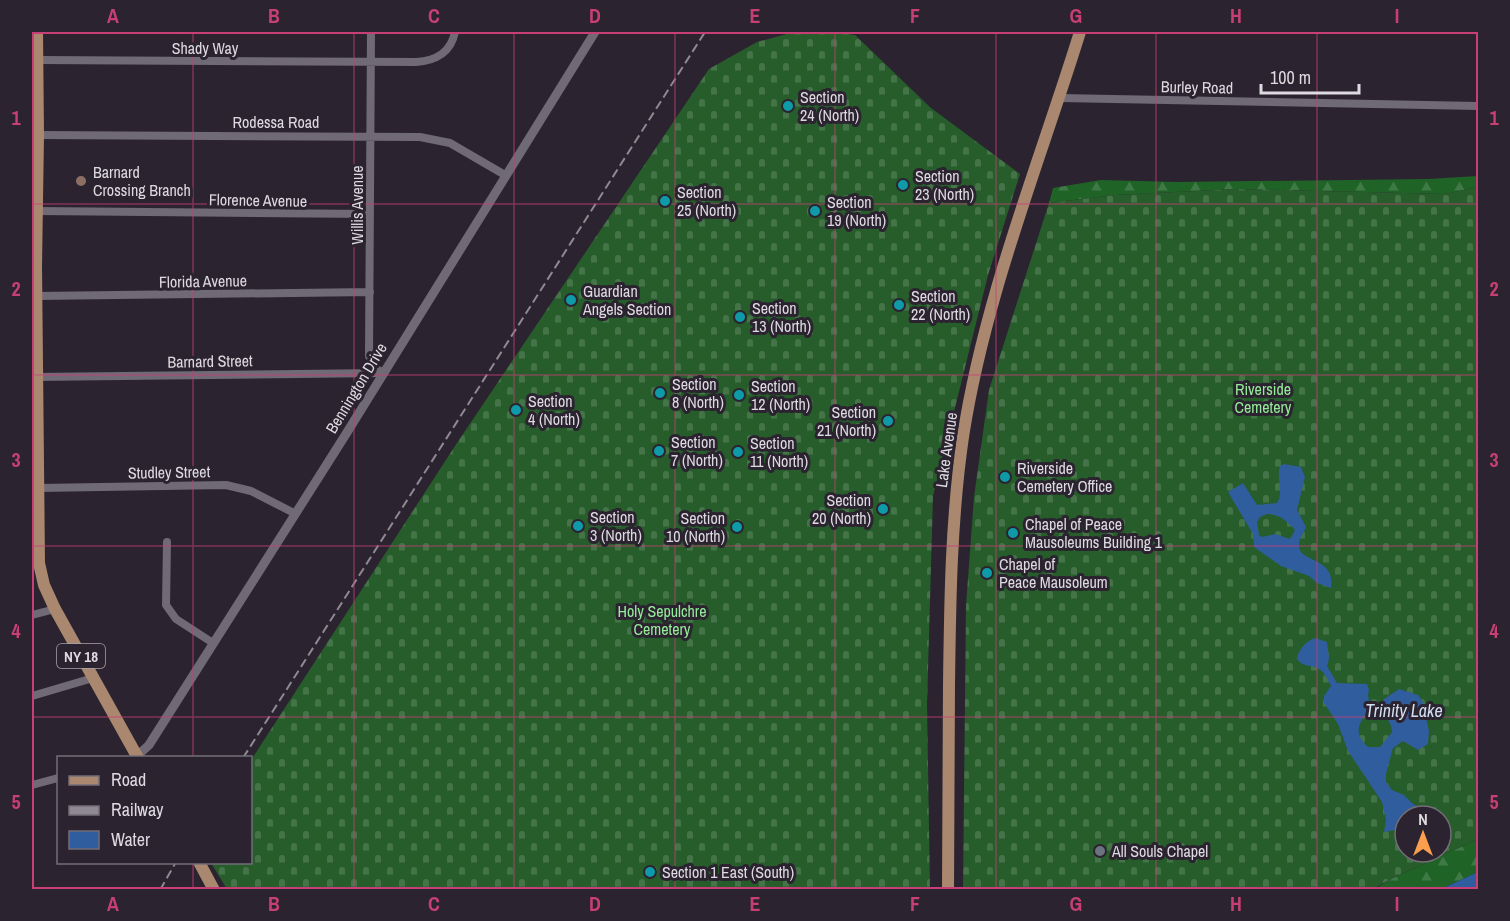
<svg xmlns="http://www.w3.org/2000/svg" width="1510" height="921" font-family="'Archivo Narrow',sans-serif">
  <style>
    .forest { fill: url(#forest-firs) }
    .cemetery { fill: url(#cemetery-stones); fill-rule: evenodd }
    .water { fill: #2f5d9d; fill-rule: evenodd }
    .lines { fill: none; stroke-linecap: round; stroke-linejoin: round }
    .minor { stroke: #706976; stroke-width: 8 }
    .tertiary { stroke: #706976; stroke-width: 9 }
    .primary { stroke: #aa886f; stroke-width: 12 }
    .rail { stroke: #8e8992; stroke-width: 2; stroke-dasharray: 9 4.5; stroke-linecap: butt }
    .grid { fill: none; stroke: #c83f76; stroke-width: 1.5; stroke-opacity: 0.55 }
    .culture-dot { fill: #0f9aa8; stroke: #2b2430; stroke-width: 2 }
    .education-dot { fill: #8d6e63; stroke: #2b2430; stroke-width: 2 }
    .worship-dot { fill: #6b7280; stroke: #2b2430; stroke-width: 2 }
    .labels { text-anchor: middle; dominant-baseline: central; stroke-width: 6; stroke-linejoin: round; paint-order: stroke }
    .shield { fill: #2b2430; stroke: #a8a3ac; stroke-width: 1.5 }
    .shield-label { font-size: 15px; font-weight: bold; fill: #dedae1 }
    .street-label { font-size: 16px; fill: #dedae1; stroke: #2b2430 }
    .poi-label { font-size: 16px; fill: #dedae1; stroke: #2b2430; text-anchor: start }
    .park-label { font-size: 16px; fill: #93ec97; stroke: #2b2430 }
    .water-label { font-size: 18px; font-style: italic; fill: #d2dff1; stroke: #2b2430 }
    .neatline { fill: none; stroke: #c83f76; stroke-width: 2 }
    .grid-label { font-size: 20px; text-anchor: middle; font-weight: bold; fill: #c83f76 }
  </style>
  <defs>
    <pattern id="forest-firs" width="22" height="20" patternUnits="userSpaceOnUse" patternTransform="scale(1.5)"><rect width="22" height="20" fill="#1f6327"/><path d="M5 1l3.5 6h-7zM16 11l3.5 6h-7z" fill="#3f7946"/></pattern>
    <pattern id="cemetery-stones" width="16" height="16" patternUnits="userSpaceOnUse" patternTransform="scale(1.5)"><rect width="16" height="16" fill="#265d2b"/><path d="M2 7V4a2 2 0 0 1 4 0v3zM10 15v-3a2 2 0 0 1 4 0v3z" fill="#457449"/></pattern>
  </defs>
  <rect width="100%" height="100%" fill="#2b2430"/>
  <path class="forest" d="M1478 176V187L1445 194 1235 189 1115 195 1049 203 1053 188 1101 180 1177 182 1429 179Z
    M1478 839V872L1441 889 1373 890 1393 878Z"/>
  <path class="cemetery" d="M794 32H833L855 35 931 108 1020 174 988 275 933 496 927 705 930 889H227L211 863 250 862 251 760 457 443 709 69 757 42Z
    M1478 187V839L1393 878 1373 889 963 890 966 606 974 497 989 390 1049 203 1115 195 1235 189 1445 194ZM1405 816H1441V852H1405Z"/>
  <path class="water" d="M1284 464 1301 467 1305 477 1297 510 1306 527C1304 533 1299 538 1299 545 1298 563 1336 556 1331 588L1317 583 1309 576 1281 566 1254 547 1253 534 1228 492 1243 483 1257 505 1277 503C1284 492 1276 478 1280 466ZM1267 514C1280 514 1287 521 1295 530L1290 539 1275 534 1262 537 1259 535 1257 522 1260 517Z
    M1315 638 1327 642 1329 659 1327 666 1337 683 1367 684 1369 690 1368 695 1370 706C1362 722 1350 730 1368 747H1380L1392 732 1391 726 1382 708 1384 699 1399 689 1418 695 1422 700 1429 731 1428 744 1418 750 1403 741 1393 748 1386 774V782L1392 790 1404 795 1413 804 1421 808 1422 813 1419 816 1401 818 1395 830 1384 832 1386 820 1382 802 1348 751 1338 724 1324 703V696L1331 686C1328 681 1325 672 1319 669 1311 664 1303 668 1297 659 1298 650 1306 641 1315 638Z
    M1478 872V889H1441Z"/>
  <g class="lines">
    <path class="minor" d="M371 32 369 356 373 367 382 372
      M38 60 416 62C436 61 451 52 455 32
      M1060 98 1478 106
      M38 135 420 137 450 143 505 175
      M37 211 370 214
      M37 296 370 292
      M33 377 383 373
      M38 488 226 485 251 491 294 513
      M167 542 166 605 176 619 213 643
      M32 615 55 609
      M32 696 93 678
      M32 785 58 778"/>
    <path class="tertiary" d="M137 756 149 745 346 434 595 32"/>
    <path class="primary" d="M37 32 38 135 36 266 39 563 44 585 55 609 138 758
      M199 862 214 890
      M948 890C948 821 949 753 949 685 950 602 951 519 963 437 984 299 1039 164 1080 32"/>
    <path class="rail" d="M243 758 705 32
      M160 890 176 862"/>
  </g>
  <path class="grid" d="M193 32V758M354 32V890M514 32V890M675 32V890M835 32V890M996 32V890M1156 32V890M1317 32V890M32 204H1478M32 375H1478M32 546H1478M32 717H1478M193 862V890"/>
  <g class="culture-dot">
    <circle cx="788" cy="106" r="6"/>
    <circle cx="903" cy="185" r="6"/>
    <circle cx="665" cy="201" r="6"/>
    <circle cx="815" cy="211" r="6"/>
    <circle cx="571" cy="300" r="6"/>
    <circle cx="899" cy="305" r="6"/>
    <circle cx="740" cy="317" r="6"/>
    <circle cx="660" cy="393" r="6"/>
    <circle cx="739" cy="395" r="6"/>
    <circle cx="516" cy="410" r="6"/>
    <circle cx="888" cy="421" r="6"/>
    <circle cx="659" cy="451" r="6"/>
    <circle cx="738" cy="452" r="6"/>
    <circle cx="1005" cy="477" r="6"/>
    <circle cx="883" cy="509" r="6"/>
    <circle cx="578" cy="526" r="6"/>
    <circle cx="737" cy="527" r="6"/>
    <circle cx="1013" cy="533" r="6"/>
    <circle cx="987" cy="573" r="6"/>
    <circle cx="650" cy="872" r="6"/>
  </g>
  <circle class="education-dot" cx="81" cy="181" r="6"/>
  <circle class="worship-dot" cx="1100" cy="851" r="6"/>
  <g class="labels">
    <rect class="shield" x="57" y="644" width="48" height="24" rx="4.5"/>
    <g class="shield-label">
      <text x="81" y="656">NY 18</text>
    </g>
    <g class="street-label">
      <text x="205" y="48">Shady Way</text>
      <text transform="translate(1197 87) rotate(1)">Burley Road</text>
      <text x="276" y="122">Rodessa Road</text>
      <text transform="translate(258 200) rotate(1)">Florence Avenue</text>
      <text transform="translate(357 205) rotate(-90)">Willis Avenue</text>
      <text transform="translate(203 281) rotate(-1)">Florida Avenue</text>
      <text transform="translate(210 361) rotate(-1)">Barnard Street</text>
      <text transform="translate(356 388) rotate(-59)">Bennington Drive</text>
      <text transform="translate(946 450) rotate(-82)">Lake Avenue</text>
      <text transform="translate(169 472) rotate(-1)">Studley Street</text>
    </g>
    <g class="poi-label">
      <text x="800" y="97">Section<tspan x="800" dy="18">24 (North)</tspan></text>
      <text x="93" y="172">Barnard<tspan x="93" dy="18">Crossing Branch</tspan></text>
      <text x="915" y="176">Section<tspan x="915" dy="18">23 (North)</tspan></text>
      <text x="677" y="192">Section<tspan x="677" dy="18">25 (North)</tspan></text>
      <text x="827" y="202">Section<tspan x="827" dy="18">19 (North)</tspan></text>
      <text x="583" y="291">Guardian<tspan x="583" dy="18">Angels Section</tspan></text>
      <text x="911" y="296">Section<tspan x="911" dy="18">22 (North)</tspan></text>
      <text x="752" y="308">Section<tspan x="752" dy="18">13 (North)</tspan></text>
      <text x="672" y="384">Section<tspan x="672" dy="18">8 (North)</tspan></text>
      <text x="751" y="386">Section<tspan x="751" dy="18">12 (North)</tspan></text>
      <text x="528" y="401">Section<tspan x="528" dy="18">4 (North)</tspan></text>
      <text x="876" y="412" text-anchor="end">Section<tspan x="876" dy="18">21 (North)</tspan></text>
      <text x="671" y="442">Section<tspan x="671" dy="18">7 (North)</tspan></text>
      <text x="750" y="443">Section<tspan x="750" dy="18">11 (North)</tspan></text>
      <text x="1017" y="468">Riverside<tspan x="1017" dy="18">Cemetery Office</tspan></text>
      <text x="871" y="500" text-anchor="end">Section<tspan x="871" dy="18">20 (North)</tspan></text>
      <text x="590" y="517">Section<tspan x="590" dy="18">3 (North)</tspan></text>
      <text x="725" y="518" text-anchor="end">Section<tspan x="725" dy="18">10 (North)</tspan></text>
      <text x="1025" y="524">Chapel of Peace<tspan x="1025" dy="18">Mausoleums Building 1</tspan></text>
      <text x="999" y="564">Chapel of<tspan x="999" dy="18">Peace Mausoleum</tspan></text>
      <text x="1112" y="851">All Souls Chapel</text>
      <text x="662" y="872">Section 1 East (South)</text>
    </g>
    <g class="park-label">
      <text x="1263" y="389">Riverside<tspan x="1263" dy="18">Cemetery</tspan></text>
      <text x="662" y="611">Holy Sepulchre<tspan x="662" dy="18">Cemetery</tspan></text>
    </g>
    <g class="water-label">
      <text x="1404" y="710">Trinity Lake</text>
    </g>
  </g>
  <rect width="1510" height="921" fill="none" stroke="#2b2430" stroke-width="66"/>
  <rect x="57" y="756" width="195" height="108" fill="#2b2430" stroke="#736d77" stroke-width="1.5"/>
  <rect x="69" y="776" width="30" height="9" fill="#aa886f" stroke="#736d77" stroke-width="1.5"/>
  <text x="111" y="786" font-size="18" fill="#dedae1">Road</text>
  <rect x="69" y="806" width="30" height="9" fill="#8e8992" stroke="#736d77" stroke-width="1.5"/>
  <text x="111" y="816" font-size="18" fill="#dedae1">Railway</text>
  <rect x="69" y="831" width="30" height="18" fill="#2f5d9d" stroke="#736d77" stroke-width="1.5"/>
  <text x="111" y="846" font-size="18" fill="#dedae1">Water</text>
  <g transform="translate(1423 834)"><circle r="28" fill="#2b2430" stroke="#736d77" stroke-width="1.5"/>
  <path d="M0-4.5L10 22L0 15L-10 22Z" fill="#f99f4d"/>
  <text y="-9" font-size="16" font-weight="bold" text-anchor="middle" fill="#dedae1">N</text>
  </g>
  <path d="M1261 84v9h98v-9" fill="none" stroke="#dedae1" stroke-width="3"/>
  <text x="1270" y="84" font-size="18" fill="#dedae1" stroke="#2b2430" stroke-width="4.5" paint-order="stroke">100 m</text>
  <rect x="33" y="33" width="1444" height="855" class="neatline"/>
  <g class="grid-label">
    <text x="113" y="23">A</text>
    <text x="274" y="23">B</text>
    <text x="434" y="23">C</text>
    <text x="595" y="23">D</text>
    <text x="755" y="23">E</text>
    <text x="915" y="23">F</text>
    <text x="1076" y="23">G</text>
    <text x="1236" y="23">H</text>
    <text x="1397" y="23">I</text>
    <text x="16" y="125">1</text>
    <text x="1494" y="125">1</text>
    <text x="16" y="296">2</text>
    <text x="1494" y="296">2</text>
    <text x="16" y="467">3</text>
    <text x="1494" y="467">3</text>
    <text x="16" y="638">4</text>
    <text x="1494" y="638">4</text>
    <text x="16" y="809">5</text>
    <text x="1494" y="809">5</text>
    <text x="113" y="911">A</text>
    <text x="274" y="911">B</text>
    <text x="434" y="911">C</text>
    <text x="595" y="911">D</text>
    <text x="755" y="911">E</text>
    <text x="915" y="911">F</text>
    <text x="1076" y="911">G</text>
    <text x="1236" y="911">H</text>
    <text x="1397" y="911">I</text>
  </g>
</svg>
